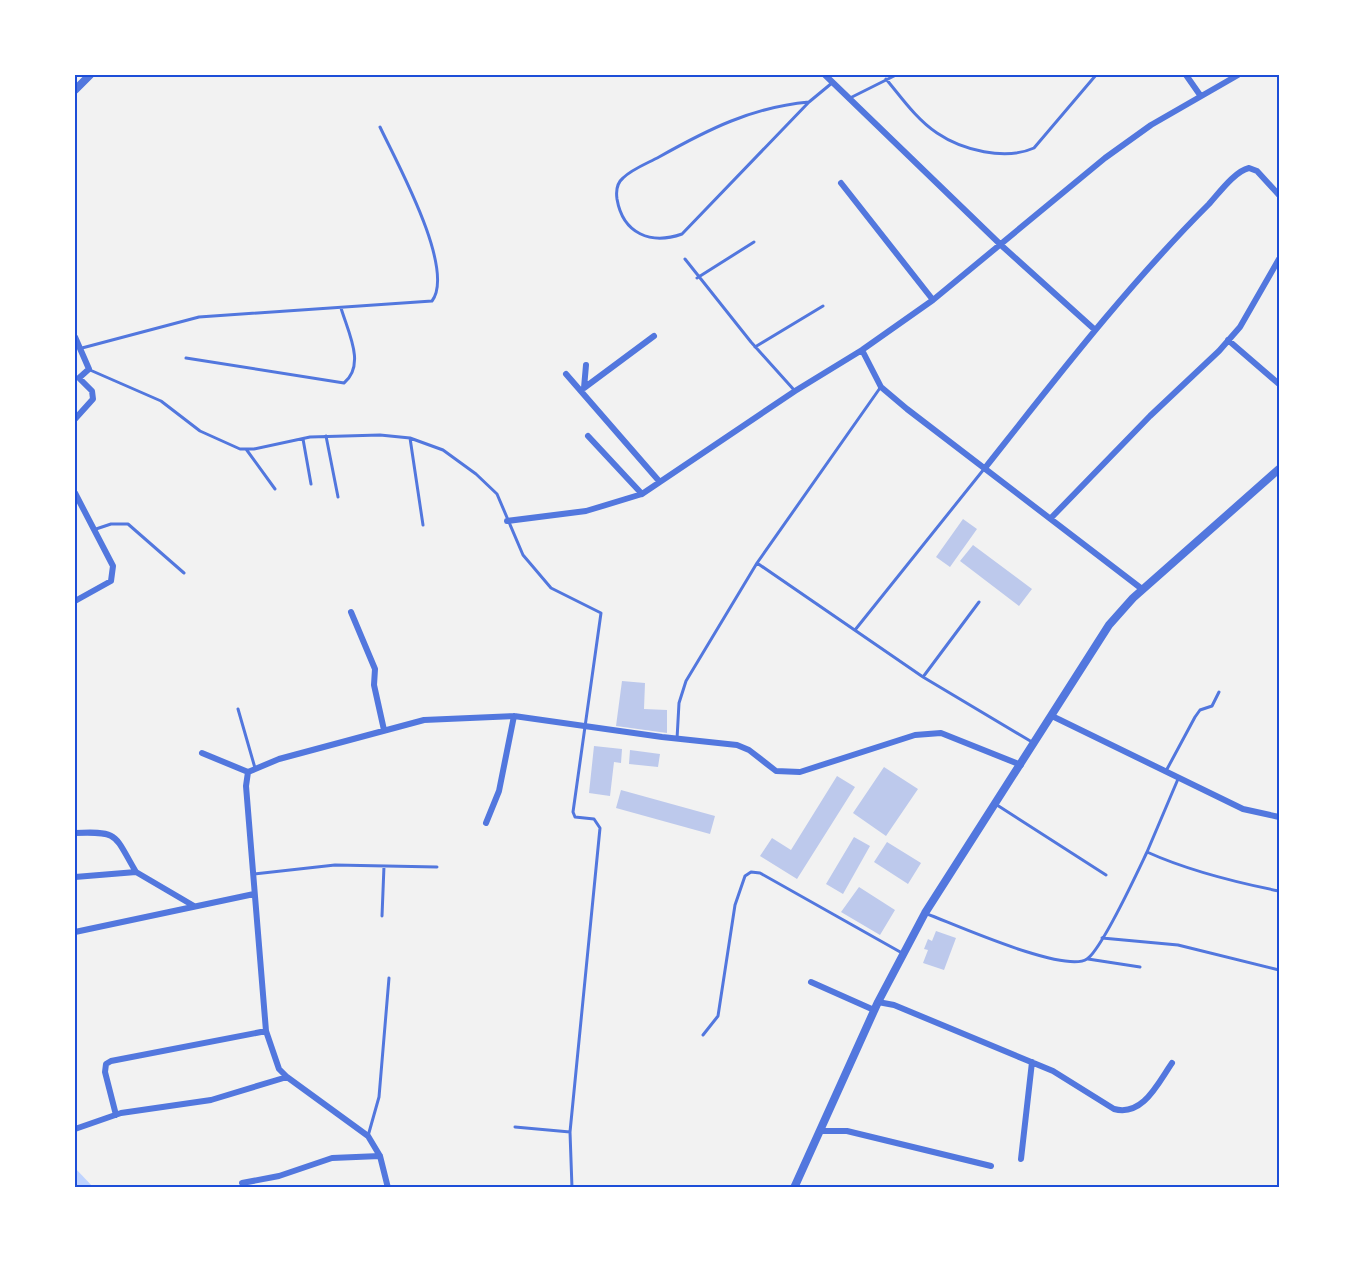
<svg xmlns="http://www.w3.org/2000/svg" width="1354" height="1263" font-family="'Work Sans',sans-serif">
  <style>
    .water { fill: #bfd3fe }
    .building { fill: #bdc9ec }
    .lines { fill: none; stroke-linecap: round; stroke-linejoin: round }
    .service { stroke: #5277de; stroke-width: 3 }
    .minor { stroke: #5277de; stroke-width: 6 }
    .tertiary { stroke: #5277de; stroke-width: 8 }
    .neatline { fill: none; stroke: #1d4ed8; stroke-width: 2 }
  </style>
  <rect width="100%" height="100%" fill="#f2f2f2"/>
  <path class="water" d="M75 1168 94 1188H75Z"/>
  <path class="building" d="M963 519 977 529 950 567 936 557Z
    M973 545 1032 589 1019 606 960 561Z
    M622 681 645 683 644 709 667 710V733L616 726Z
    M594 746 622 749 621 763 614 762 610 796 589 793Z
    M630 750 660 754 658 767 629 764Z
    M884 767 918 789 886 836 853 813Z
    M837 776 855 787 797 879 760 856 772 838 791 850Z
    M621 790 715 816 710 834 616 808Z
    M854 837 870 846 843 894 826 884Z
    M887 842 921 863 908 884 874 862Z
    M859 887 895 910 880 935 841 912Z
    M936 931 956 938 944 970 923 963 928 950 924 949 928 939 932 941Z"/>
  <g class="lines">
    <path class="service" d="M886 79C901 97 917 120 937 133 962 150 1005 161 1034 148L1096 75
      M850 98 896 75
      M809 102 682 234C651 245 623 234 617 199 616 192 617 183 623 178 632 169 648 163 659 157 707 130 752 107 809 102Z
      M809 102 832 83
      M685 259 751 342 795 391
      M697 278 754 242
      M755 347 823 306
      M82 348 199 317 432 301C456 269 396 161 380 127
      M186 358 344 383C366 365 348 332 341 308
      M90 370 161 401 200 431 240 449H254L310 437 380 435 410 438 443 450 476 474 497 494 523 555 551 588 601 613 573 812 575 817 594 819 600 828 570 1132 572 1188
      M326 436 338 497
      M410 438 423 525
      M303 439 311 484
      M246 449 275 489
      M96 529 111 524H128L184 573
      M757 563 923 677 1032 742
      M855 630 984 469
      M923 677 979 602
      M238 709 255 768
      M677 739 679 703 686 681 757 563 880 388
      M1166 771 1195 717 1200 710 1212 706 1219 692
      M997 805 1106 875
      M1147 852 1178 779
      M254 874 335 865 437 867
      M927 914C954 924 1065 974 1087 959 1102 949 1137 873 1147 852 1189 871 1234 882 1279 891
      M382 916 384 866
      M1102 938 1178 945 1279 970
      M1088 959 1140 967
      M703 1035 718 1016 735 905 745 876 751 872 760 873 902 953
      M515 1127 570 1132
      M368 1136 379 1097 389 978"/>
    <path class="minor" d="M825 75 1002 246 1094 329
      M1186 75 1200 95
      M841 183 933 300
      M75 337 89 369 79 378 92 391 93 399 75 419
      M1228 340 1279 384
      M862 350 881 387 907 409 1142 589
      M566 374 659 481
      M584 388 654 336
      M584 388 586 365
      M588 436 642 494
      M985 468C1057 377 1127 286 1209 204 1219 193 1235 171 1249 168L1257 171 1279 195
      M75 493 113 566 111 581 75 601
      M1051 518 1150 416 1219 351 1240 327 1279 259
      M507 521 586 511 642 494 795 391 862 350 933 300 1105 158 1151 125 1238 75
      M351 612 375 669 374 685 384 730
      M1052 716 1243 809 1279 817
      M202 753 248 772
      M486 823 499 791 514 716
      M75 833C120 831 114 835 136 872
      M75 877 136 872 194 906
      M75 932 254 894
      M811 982 874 1010
      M878 1002 894 1005 1053 1071 1114 1109C1143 1117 1158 1083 1172 1063
      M116 1115 105 1072 106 1064 111 1061 266 1031
      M75 1129 121 1113 211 1100 287 1077
      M820 1131H847L991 1166
      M1021 1159 1032 1062
      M242 1183 279 1176 332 1158 380 1156
      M388 1188 380 1156 368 1136 287 1077 279 1069 266 1031 246 786 248 772 279 759 424 720 514 716 662 737 737 745 749 750 776 771 800 772 915 735 941 733 1021 765"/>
    <path class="tertiary" d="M75 90 90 75
      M794 1188 878 1002 925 913 1109 625 1133 598 1279 469"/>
  </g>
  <rect width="1354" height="1263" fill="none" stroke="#ffffff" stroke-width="153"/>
  <rect x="76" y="76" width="1202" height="1110" class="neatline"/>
</svg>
